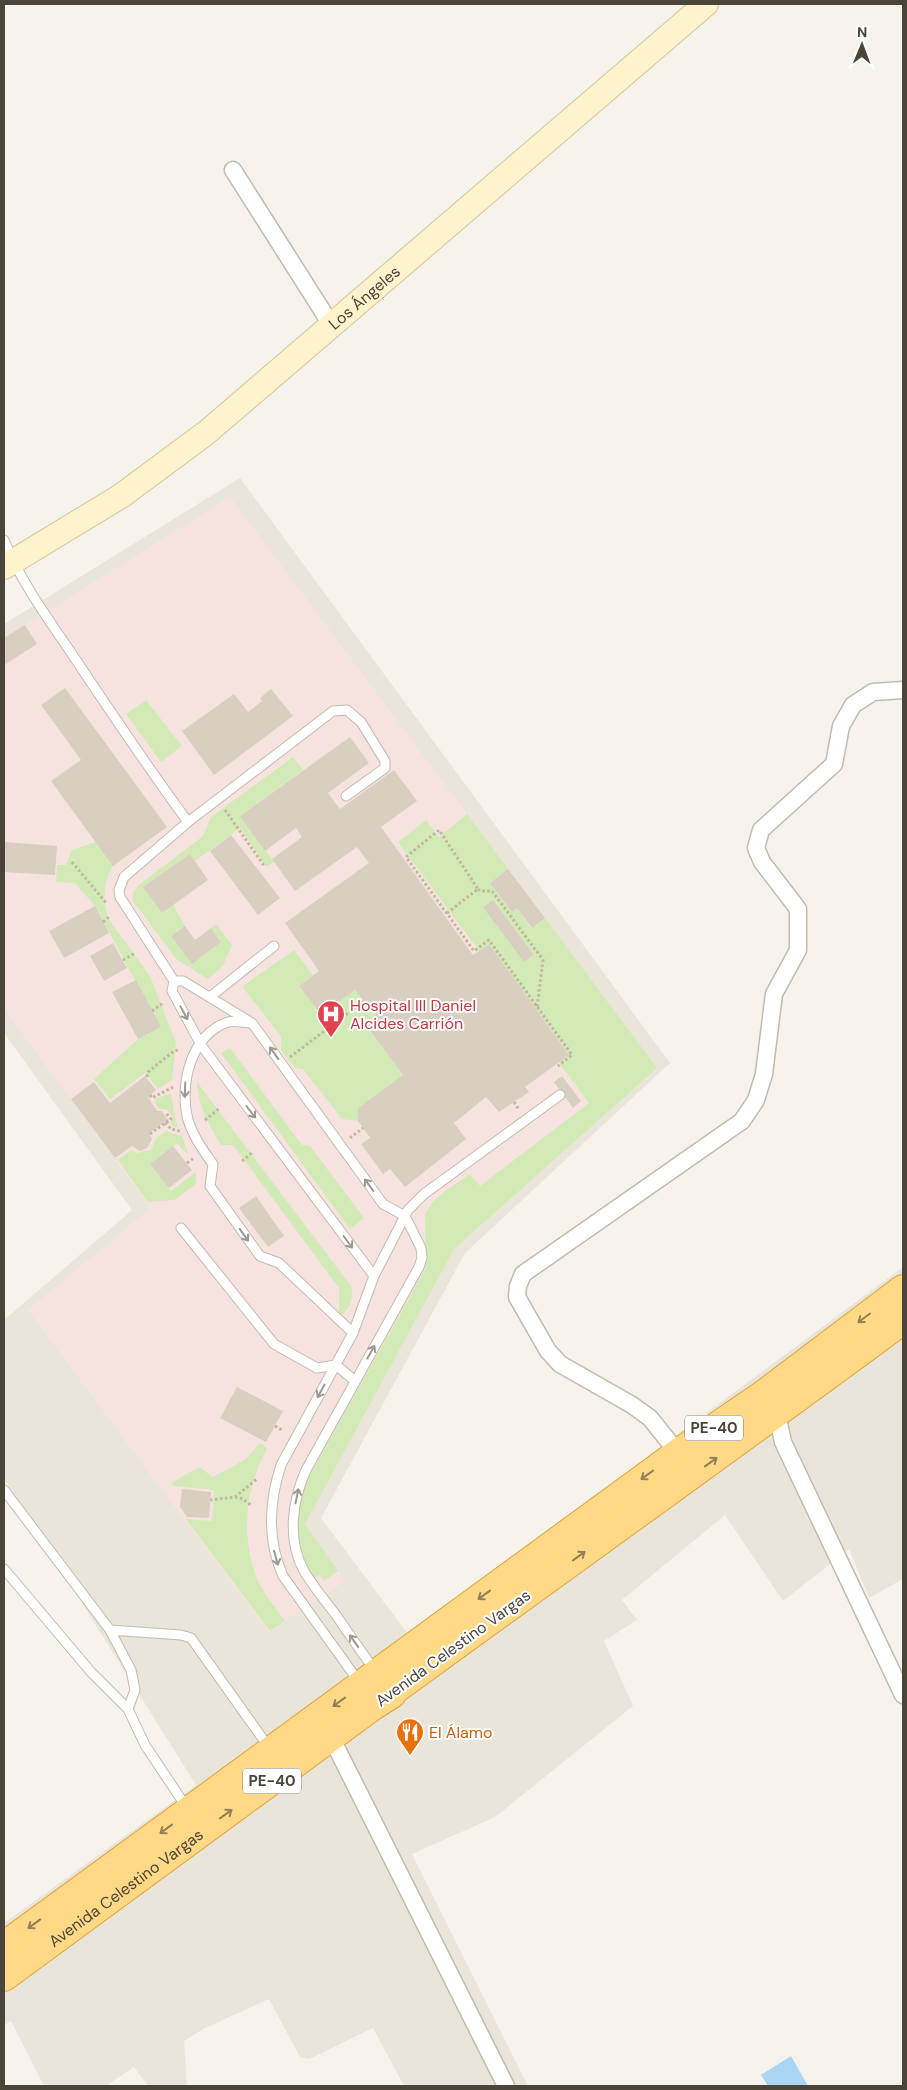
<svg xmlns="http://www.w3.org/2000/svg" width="907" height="2090" font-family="'DM Sans',sans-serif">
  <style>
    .residential { fill: #eae5da }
    .medical { fill: #f6e3e0 }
    .green { fill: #d2eab5; fill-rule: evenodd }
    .water { fill: #a9d4f2 }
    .building { fill: #d8cfc1 }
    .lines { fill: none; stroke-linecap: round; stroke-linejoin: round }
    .service-casing { stroke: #c2bbae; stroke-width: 11 }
    .minor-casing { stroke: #c2bbae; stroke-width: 19 }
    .secondary-casing { stroke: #d6c79b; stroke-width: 26 }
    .trunk-casing { stroke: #e0a43c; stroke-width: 30 }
    .path { stroke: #c4b79f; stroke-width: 3; stroke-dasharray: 2.5 2.5; stroke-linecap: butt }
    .service { stroke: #fff; stroke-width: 9 }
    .minor { stroke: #fff; stroke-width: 16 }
    .secondary { stroke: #fff3cd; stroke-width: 24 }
    .trunk { stroke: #ffd985; stroke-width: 28 }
    .oneway { stroke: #9c9892 }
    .oneway2 { stroke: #938057 }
    .labels { text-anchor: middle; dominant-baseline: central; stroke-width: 4; stroke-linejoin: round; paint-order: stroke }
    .shield { fill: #fff; stroke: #817c74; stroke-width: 1 }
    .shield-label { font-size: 15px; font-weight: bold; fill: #4b4439 }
    .street-label { font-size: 16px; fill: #4b4439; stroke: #fff }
    .health-label { font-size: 16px; fill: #be3a42; stroke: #fff; text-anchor: start }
    .food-label { font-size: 16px; fill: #c56008; stroke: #fff; text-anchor: start }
  </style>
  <rect width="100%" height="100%" fill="#f6f3ec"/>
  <path class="residential" d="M240 478 670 1063 465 1253 321 1518 408 1634 903 1267V1579L869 1598 849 1549 783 1601 725 1515 622 1600 637 1620 604 1641 633 1706 495 1817 412 1854 528 2086H404L373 2028 309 2059 300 2057 269 1999 203 2029 184 2041 187 2086H148L134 2067 106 2086H44L11 2021 4 2025V1923L196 1785 4 1479V1320L132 1210 4 1033V624Z"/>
  <path class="medical" d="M230 497 657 1068 454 1249 305 1524 345 1581 268 1632 28 1310 151 1208 4 1009V638Z"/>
  <path class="green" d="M146 700 182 746 161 762 126 714Z
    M293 757 303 770 240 816 274 862 267 867 240 828 195 861 190 854 144 887 162 913 173 905 185 926 171 936 192 963 221 942 211 928 216 924 232 945 223 966 208 979 176 959 133 901V893L139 885 203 836 211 817Z
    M467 814 508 869 490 883 517 908 531 928 545 918 657 1068 454 1249 305 1524 338 1571 324 1581 319 1575 314 1578C294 1544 295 1522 305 1484L426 1268 425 1217C429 1198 455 1185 470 1174L480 1186 589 1103 559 1063 569 1055 489 944 479 951 398 842 426 820 439 837ZM493 900 534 955 525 962 484 907Z
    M96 842 113 866C103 883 102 901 109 920L150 976 176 1043 172 1080 158 1089 145 1073 110 1099 94 1079 138 1039 160 1027 95 906 75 883 56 882 57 865H66L72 850Z
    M294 950 313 975 299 986 321 1014 355 990 376 1015 365 1025 403 1075 358 1108V1121L342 1119 303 1069 295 1068 281 1050V1036L244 989V985Z
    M230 1048 302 1145 310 1146 364 1218 350 1229 221 1053Z
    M197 1082 351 1286C355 1299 349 1306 342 1316H339V1288L233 1145H221C210 1126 197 1104 197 1082Z
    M171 1093 174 1113 178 1127H174L171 1123 173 1117 166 1109H159L155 1103V1099Z
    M167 1131 173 1134 182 1135 188 1153 187 1154 177 1143 150 1164 171 1191 196 1172V1184L174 1200 148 1202 118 1160 131 1150 137 1153 152 1149 156 1138Z
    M260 1443 267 1448C246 1488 240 1535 257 1579 264 1594 275 1607 285 1621L270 1631 186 1519 212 1521 214 1490 173 1486 171 1483 199 1467 213 1477 246 1459Z"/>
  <path class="water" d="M791 2056 808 2086H768L761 2075Z"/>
  <path class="building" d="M25 625 37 644 4 665V638Z
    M65 688 167 827 113 866 51 781 81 760 41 705Z
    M271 689 293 716 214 775 182 731 234 694 248 712 262 701 260 698Z
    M350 737 369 763 328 793 340 809 394 770 417 801 381 827 473 955 489 944 569 1055 525 1087 529 1092 499 1112 486 1097 454 1123 466 1139 405 1187 390 1169 383 1174 361 1144 370 1138 358 1121V1108L403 1075 365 1024 376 1015 355 990 321 1014 299 986 319 971 285 923 369 863 357 847 295 891 272 859 302 837 296 828 265 851 240 816Z
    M231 835 280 898 258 915 210 851Z
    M4 842 57 846 55 875 4 872Z
    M190 854 208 880 162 913 143 887Z
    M508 869 545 918 532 928 517 908 512 912 490 883Z
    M493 900 534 955 524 962 483 907Z
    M95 906 109 933 64 958 49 931Z
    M185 926 195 940 211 928 221 942 192 964 171 936Z
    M113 943 127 968 104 981 90 956Z
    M136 980 161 1027 138 1039 112 992Z
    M145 1076 156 1090 148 1097 157 1111H162L168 1120 149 1133 152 1139 147 1148 140 1151 132 1146 115 1158 71 1099 94 1082 110 1103Z
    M562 1076 581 1101 573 1108 554 1082Z
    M173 1146 192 1170 169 1188 150 1164Z
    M256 1196 284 1236 268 1247 239 1208Z
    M237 1387 283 1411 266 1442 220 1418Z
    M182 1489 211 1492 209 1518 187 1517 180 1507Z"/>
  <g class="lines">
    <g class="service-casing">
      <path id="service" d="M4 540C21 583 50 621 76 660 112 714 149 769 188 822
        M346 796 385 768V761L361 722 347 710 333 711 188 822 124 877 119 890 120 897 174 981 172 991 201 1045 374 1276
        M174 981H183L252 1023 383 1204 405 1216 421 1248 422 1258 419 1267 306 1470C292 1501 287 1540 304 1571 313 1586 325 1601 336 1615 349 1634 362 1653 376 1672
        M210 997 274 946
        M250 1023C244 1023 234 1020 228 1022 190 1035 179 1086 188 1120 193 1136 203 1151 213 1164L210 1186 260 1256 279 1263 353 1333
        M181 1228 274 1344 317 1368 336 1365 355 1381
        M4 1490 110 1630 181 1635 191 1638 270 1749
        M4 1569 91 1672 128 1709 145 1745 187 1808
        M110 1630 131 1670 135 1690 128 1709
        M359 1682 283 1576C267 1540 269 1502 281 1465L353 1333 374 1276 408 1210 424 1194 560 1095"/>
    </g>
    <g class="minor-casing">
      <path id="minor" d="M233 170 332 326
        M773 1408 777 1414 783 1442 903 1695
        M678 1453 650 1418 632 1405 560 1364 548 1351 517 1297 518 1286 523 1274 742 1121 756 1100 764 1074 774 994 798 950V909L762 862 756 848 761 830 834 764 841 726 853 705 873 692 903 690
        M331 1737 506 2086"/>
    </g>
    <g class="secondary-casing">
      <g id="secondary">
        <path id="s1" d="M4 567 121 496 206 433 706 4"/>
      </g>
    </g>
    <g class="trunk-casing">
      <g id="trunk">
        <path d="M4 1946 678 1453 764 1394 903 1289"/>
        <path id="s2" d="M4 1977 373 1706 392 1694 393 1691C563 1567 734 1445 903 1320"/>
      </g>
    </g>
    <path class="path" d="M225 810 265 867
      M72 862 107 904
      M478 889 480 891H492L543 960 537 1008
      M447 913 478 889 439 830 406 857 474 951 489 940 572 1055 558 1066
      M103 922 109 917
      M123 960 135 953
      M152 1011 163 1003
      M290 1057 364 1001
      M147 1077 148 1072 174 1051 178 1050
      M150 1095 152 1098 173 1087
      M514 1102 519 1110
      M205 1120 220 1108
      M165 1123 171 1129 180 1131
      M150 1134 171 1119 165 1112
      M350 1138 363 1128
      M242 1161 253 1152
      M187 1163 194 1158
      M275 1426 282 1430
      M235 1497 243 1499 252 1506
      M210 1500 235 1497 257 1479"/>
    <use href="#service" class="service"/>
    <use href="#minor" class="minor"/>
    <use href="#secondary" class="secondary"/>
    <use href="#trunk" class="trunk"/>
  </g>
  <defs><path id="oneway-shaft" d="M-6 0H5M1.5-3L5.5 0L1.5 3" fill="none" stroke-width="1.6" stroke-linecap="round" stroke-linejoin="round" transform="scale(1.25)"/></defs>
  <g class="oneway">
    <use href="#oneway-shaft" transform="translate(184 1013) rotate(62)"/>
    <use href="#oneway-shaft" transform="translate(274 1053) rotate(-126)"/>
    <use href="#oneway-shaft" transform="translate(185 1090) rotate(92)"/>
    <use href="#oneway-shaft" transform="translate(251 1112) rotate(53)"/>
    <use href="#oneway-shaft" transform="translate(369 1185) rotate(-126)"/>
    <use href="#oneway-shaft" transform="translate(244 1235) rotate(55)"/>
    <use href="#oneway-shaft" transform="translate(348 1242) rotate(53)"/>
    <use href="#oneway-shaft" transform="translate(371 1352) rotate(-61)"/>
    <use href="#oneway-shaft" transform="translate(321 1391) rotate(119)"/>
    <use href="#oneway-shaft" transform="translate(297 1496) rotate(-78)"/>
    <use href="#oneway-shaft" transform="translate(276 1558) rotate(75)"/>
    <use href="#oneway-shaft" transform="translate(354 1641) rotate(-125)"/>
  </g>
  <g class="oneway2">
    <use href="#oneway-shaft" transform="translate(864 1318) rotate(143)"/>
    <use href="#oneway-shaft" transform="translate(711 1462) rotate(-36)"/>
    <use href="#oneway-shaft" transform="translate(647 1475) rotate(144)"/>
    <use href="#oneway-shaft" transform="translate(579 1556) rotate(-36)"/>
    <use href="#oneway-shaft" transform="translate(484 1595) rotate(144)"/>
    <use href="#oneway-shaft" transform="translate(339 1702) rotate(144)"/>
    <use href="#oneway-shaft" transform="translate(226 1814) rotate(-36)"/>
    <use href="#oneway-shaft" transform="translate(166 1829) rotate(144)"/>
    <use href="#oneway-shaft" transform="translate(34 1924) rotate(144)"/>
  </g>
  <defs>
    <g id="hospital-pin" transform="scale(1.4375)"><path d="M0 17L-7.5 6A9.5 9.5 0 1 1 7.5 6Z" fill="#e0444e" stroke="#fff"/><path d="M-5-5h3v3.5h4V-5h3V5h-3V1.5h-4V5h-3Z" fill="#fff"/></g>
    <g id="restaurant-pin" transform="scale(1.4375)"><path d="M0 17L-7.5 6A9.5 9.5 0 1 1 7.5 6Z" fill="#e8710a" stroke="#fff"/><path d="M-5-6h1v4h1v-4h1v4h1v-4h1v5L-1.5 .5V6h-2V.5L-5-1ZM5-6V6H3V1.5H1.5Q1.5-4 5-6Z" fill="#fff"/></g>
  </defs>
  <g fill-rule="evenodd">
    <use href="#hospital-pin" x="331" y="1014"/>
    <use href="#restaurant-pin" x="410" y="1732"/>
  </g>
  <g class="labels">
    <g class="shield">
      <rect x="685" y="1415.5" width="58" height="25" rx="4"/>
      <rect x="243" y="1768.5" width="58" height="25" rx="4"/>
    </g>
    <g class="shield-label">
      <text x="714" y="1428">PE-40</text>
      <text x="272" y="1781">PE-40</text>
    </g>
    <g class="street-label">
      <text stroke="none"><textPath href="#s1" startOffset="451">Los Ángeles</textPath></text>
      <text transform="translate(453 1648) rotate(-36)">Avenida Celestino Vargas</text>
      <text stroke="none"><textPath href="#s2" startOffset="151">Avenida Celestino Vargas</textPath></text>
    </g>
    <g class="health-label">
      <text x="350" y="1005">Hospital III Daniel<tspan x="350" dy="18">Alcides Carrión</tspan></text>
    </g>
    <g class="food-label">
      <text x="429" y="1732">El Álamo</text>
    </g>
  </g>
  <rect width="907" height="2090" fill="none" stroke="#4b4439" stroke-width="10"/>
  <g transform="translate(862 45) rotate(1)" stroke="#ffffff" stroke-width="4" paint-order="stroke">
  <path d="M0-4L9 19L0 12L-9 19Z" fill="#4b4439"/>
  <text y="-8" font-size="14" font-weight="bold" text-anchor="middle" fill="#4b4439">N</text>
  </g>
</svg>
